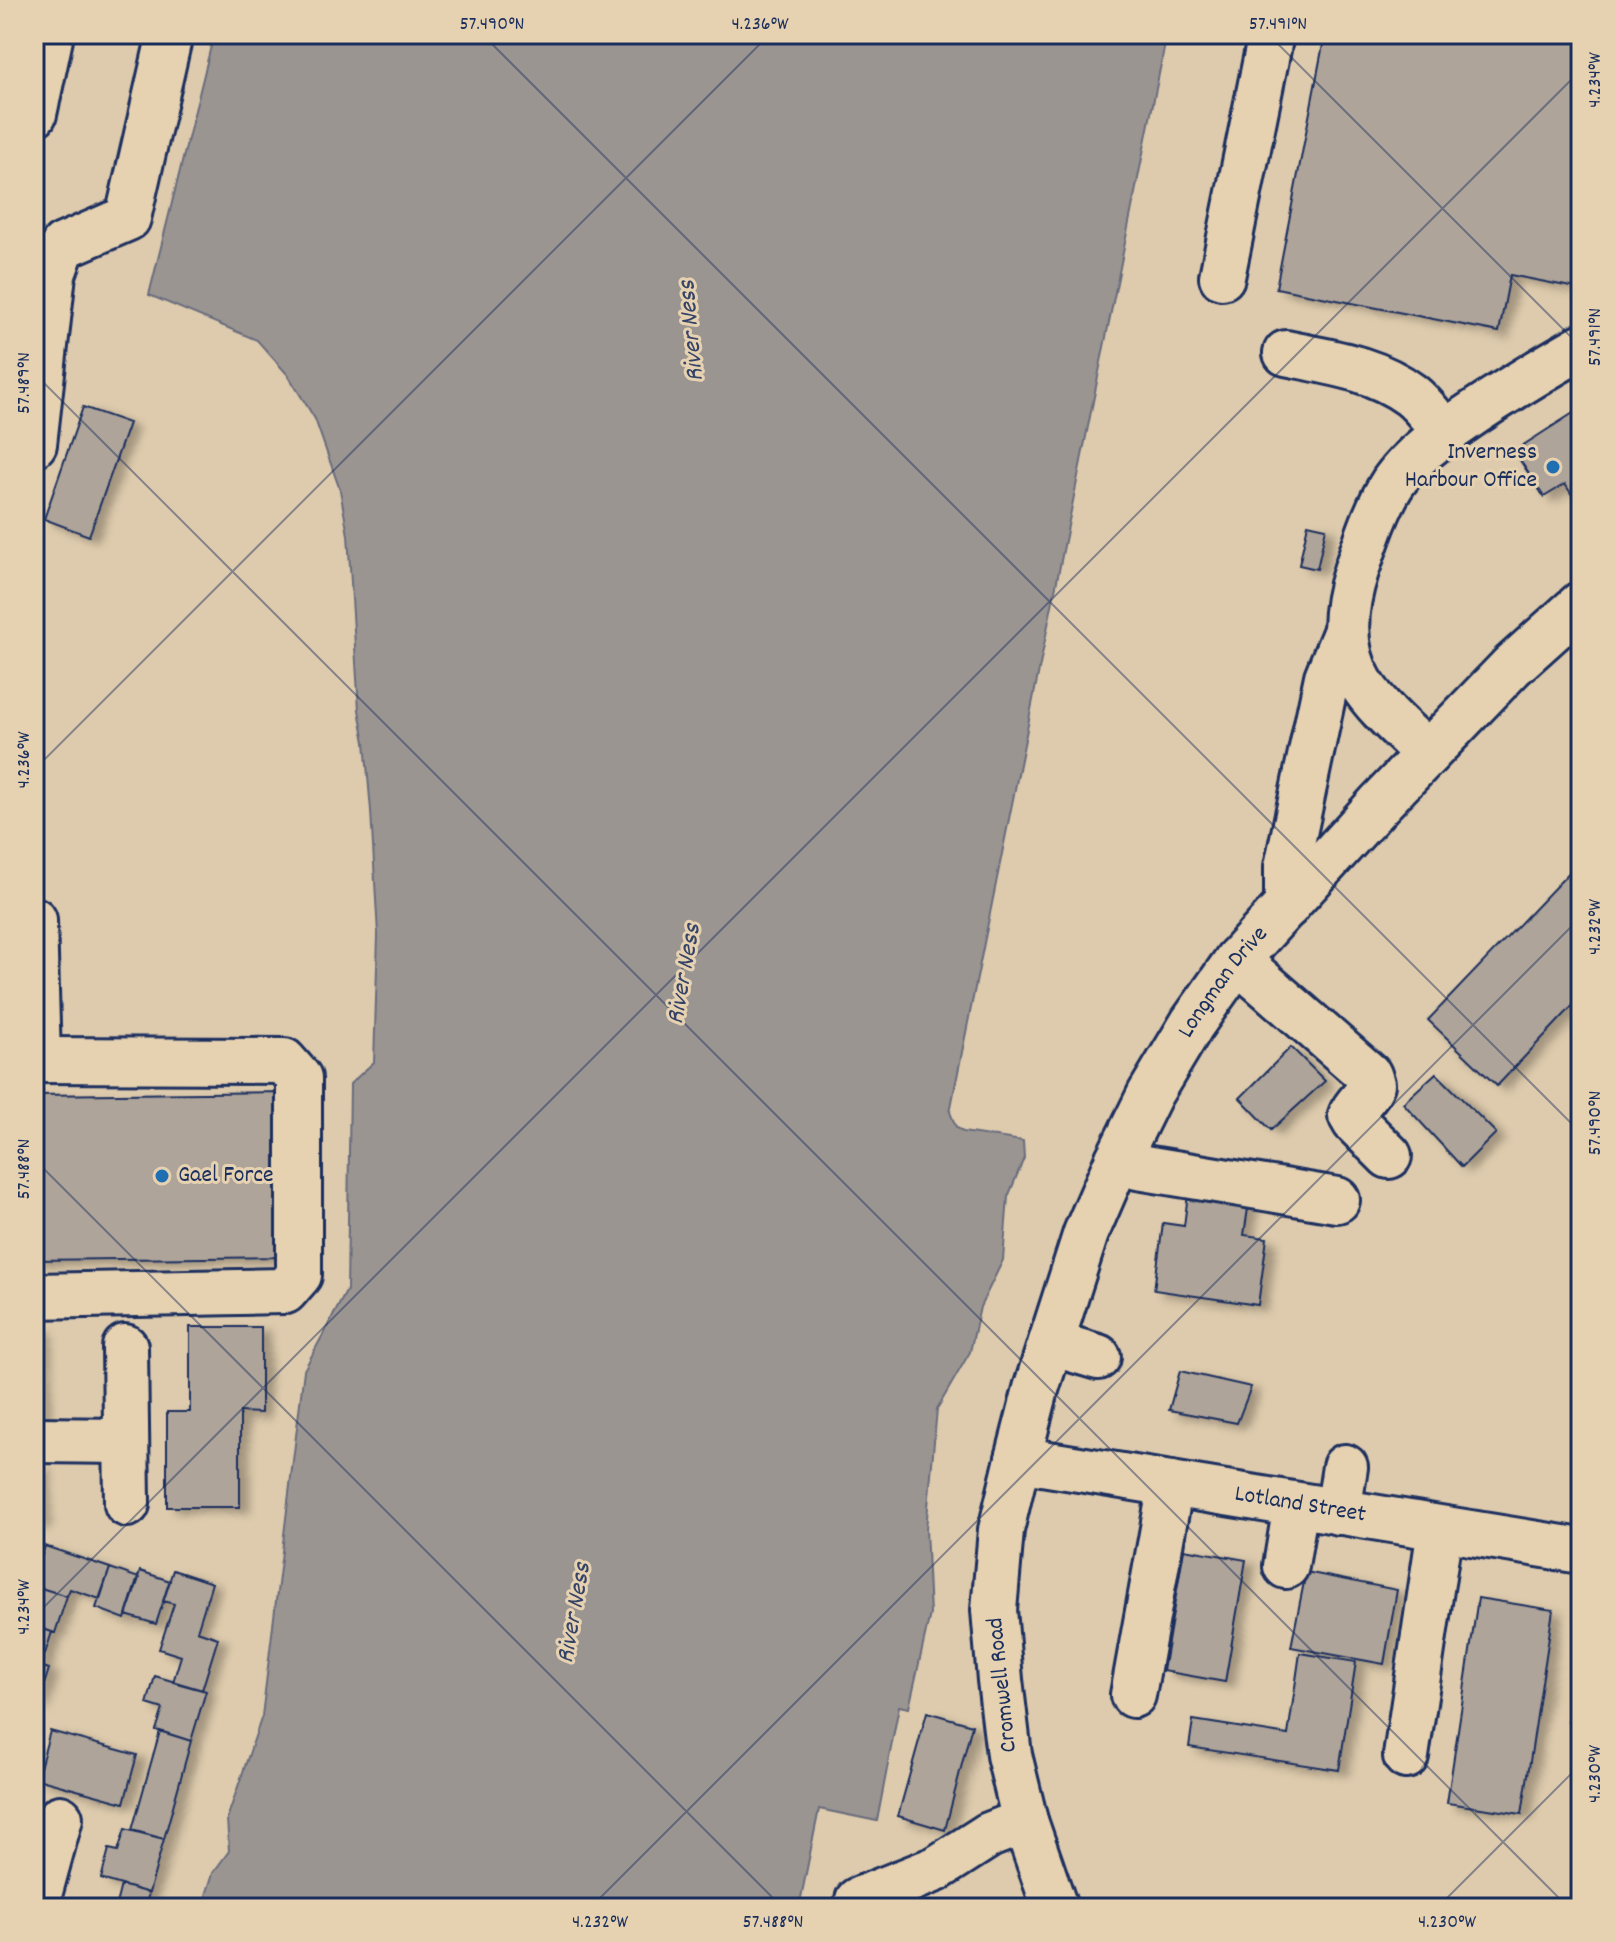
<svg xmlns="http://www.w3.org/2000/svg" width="1615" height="1942" font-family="Dekko,sans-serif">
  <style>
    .water { fill: #9b9592; stroke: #686c7d; stroke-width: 2 }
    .building { fill: #aea499; stroke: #1b2f5e; stroke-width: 2; filter: url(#shadow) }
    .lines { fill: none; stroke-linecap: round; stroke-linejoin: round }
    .minor-casing { stroke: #1b2f5e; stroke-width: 50 }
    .minor { stroke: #e6d2b0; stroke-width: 44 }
    .ticks { fill: none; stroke: #1b2f5e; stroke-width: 2; stroke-opacity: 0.45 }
    .poi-dot { fill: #1f6fb2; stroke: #e6d2b0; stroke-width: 3 }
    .labels { text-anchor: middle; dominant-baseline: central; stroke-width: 6; stroke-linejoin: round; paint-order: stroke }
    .poi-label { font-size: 24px; fill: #1b2f5e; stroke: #e6d2b0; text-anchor: end }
    .street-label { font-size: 24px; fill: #1b2f5e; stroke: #e6d2b0 }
    .water-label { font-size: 26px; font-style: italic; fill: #354368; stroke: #e6d2b0 }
    .neatline { fill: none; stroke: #1b2f5e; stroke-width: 3 }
    .ticks-label { font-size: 20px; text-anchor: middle; fill: #1b2f5e }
  </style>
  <defs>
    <filter id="shadow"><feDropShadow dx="9" dy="5" stdDeviation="4" flood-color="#0004"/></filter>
  </defs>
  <rect width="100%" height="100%" fill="#decbad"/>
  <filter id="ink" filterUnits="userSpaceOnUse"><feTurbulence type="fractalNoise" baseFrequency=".0125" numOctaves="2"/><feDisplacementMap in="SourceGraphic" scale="16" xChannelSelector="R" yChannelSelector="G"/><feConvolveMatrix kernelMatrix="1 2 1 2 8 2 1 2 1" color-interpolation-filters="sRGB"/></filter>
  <g filter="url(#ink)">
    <path class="water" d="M214 34H1167L950 1112 956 1127 963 1132 1023 1141 1024 1158 1008 1197 1003 1260 980 1307 970 1352 937 1409 926 1529 930 1614 909 1708 899 1706 877 1821 819 1809 799 1908H202L213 1873 229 1851 227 1819 262 1716 304 1370 347 1290 350 1084 374 1062 378 935 371 811 365 742 359 710 348 535 340 490 315 419 288 375 257 340 149 295Z"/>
    <path class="building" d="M1325 34H1581V289L1510 275 1499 332 1276 288Z
      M83 407 129 423 89 536 44 519Z
      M1581 408V509L1565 484 1544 497 1514 451Z
      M1308 524 1326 528 1317 569 1299 565Z
      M1581 860V997L1497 1086 1428 1020Z
      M1291 1047 1325 1081 1271 1130 1240 1098Z
      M1436 1073 1496 1133 1462 1167 1403 1103Z
      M288 1092 291 1257 34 1260V1095Z
      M1188 1194 1249 1202 1244 1235 1267 1238 1258 1305 1154 1290 1163 1223 1184 1226Z
      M190 1327H261V1413L240 1412V1507H167V1412H190Z
      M34 1328H42L41 1426H34Z
      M1180 1371 1251 1387 1237 1423 1169 1410Z
      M34 1466H41V1523H34Z
      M45 1546 110 1568 100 1599 70 1589 67 1596 34 1586V1579Z
      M1184 1549 1246 1560 1225 1682 1163 1671Z
      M110 1568 139 1578 125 1619 96 1608Z
      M173 1570 212 1583 197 1631 218 1638 202 1690 173 1682 181 1656 159 1649 174 1604 163 1601Z
      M140 1571 170 1581 156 1624 126 1615Z
      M1306 1572 1397 1590 1384 1664 1291 1647Z
      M34 1586 67 1596 55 1633 34 1626Z
      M1478 1598 1553 1610 1522 1814 1447 1803Z
      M34 1626 52 1632 41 1666 34 1664Z
      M1300 1653 1356 1662 1339 1770 1189 1747 1193 1720 1288 1735Z
      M1581 1653V1724L1568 1722Z
      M34 1664 49 1669 38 1704 34 1703Z
      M155 1676 206 1691 191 1741 156 1730 163 1709 147 1704Z
      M927 1712 972 1725 945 1830 898 1816Z
      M50 1731 137 1755 124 1803 37 1779Z
      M160 1731 191 1741 164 1839 132 1830Z
      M125 1829 164 1839 149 1893 101 1879 109 1849 118 1851Z
      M121 1885 149 1893 145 1908H115Z"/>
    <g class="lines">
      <g class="minor-casing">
        <g id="minor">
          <path d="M34 114 51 34"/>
          <path d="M1222 277 1271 34"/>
          <path d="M1286 353C1329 362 1375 368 1411 395 1424 405 1434 420 1445 433"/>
          <path d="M34 444 53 274 63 246 128 218 170 34"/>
          <path d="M1427 754C1405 731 1378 710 1361 683 1340 648 1344 608 1356 571 1366 542 1377 507 1394 481 1412 456 1437 438 1462 421 1501 394 1541 370 1581 347"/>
          <path d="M1287 906V867L1327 677 1345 633"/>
          <path d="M34 920 38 1060"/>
          <path d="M1237 960 1369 1075 1372 1084C1368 1096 1356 1103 1351 1115L1355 1122 1389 1156"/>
          <path d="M34 1060 284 1061 299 1078V1275L285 1291 34 1296"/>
          <path d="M1118 1159 1138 1167 1337 1200"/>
          <path d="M1051 1343 1098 1357"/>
          <path d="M125 1347 127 1504"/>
          <path d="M34 1440 125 1441"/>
          <path id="s1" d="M1018 1459 1581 1551"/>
          <path d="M1338 1512 1345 1467"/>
          <path d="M1286 1566 1296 1505"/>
          <path d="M1133 1695 1171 1484"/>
          <path d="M1406 1756 1440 1529"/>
          <path d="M858 1900 936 1869 989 1835 1025 1821"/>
          <path d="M36 1906 60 1818"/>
          <path id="s2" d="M1055 1908 1025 1821 1009 1755 1000 1680 994 1610 1001 1530 1018 1459 1036 1389 1086 1233 1118 1159 1150 1094 1192 1024 1237 960 1379 804 1512 666 1581 604"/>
        </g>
      </g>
      <use href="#minor" class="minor"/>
    </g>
  </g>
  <path class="ticks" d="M482 34 1581 1133M1268 34 1581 347M34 373 1569 1908M34 770 770 34M34 1159 783 1908M34 1617 1581 70M590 1908 1581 917M1437 1908 1581 1764"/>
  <g class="poi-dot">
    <circle cx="1553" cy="467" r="8"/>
    <circle cx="162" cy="1176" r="8"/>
  </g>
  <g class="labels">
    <g class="poi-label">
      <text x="1537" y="453">Inverness<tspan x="1537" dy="28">Harbour Office</tspan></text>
      <text x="178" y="1176" text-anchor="start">Gael Force</text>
    </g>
    <g class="street-label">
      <text stroke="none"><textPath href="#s2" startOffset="982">Longman Drive</textPath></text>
      <text stroke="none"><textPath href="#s1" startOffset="286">Lotland Street</textPath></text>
      <text transform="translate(1003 1685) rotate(-96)">Cromwell Road</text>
    </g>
    <g class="water-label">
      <text transform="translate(692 331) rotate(-95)">River Ness</text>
      <text transform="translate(685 974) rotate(-80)">River Ness</text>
      <text transform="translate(575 1613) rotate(-80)">River Ness</text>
    </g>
  </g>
  <rect width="1615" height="1942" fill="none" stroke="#e6d2b0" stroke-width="88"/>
  <rect x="44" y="44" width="1527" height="1854" class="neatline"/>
  <g class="ticks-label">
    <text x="492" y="29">57.490°N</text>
    <text x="760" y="29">4.236°W</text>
    <text x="1278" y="29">57.491°N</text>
    <text transform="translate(1593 80) rotate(-90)" y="7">4.234°W</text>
    <text transform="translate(1593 337) rotate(-90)" y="7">57.491°N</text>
    <text transform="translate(22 383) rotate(-90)" y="7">57.489°N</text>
    <text transform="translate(22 760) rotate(-90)" y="7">4.236°W</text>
    <text transform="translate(1593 927) rotate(-90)" y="7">4.232°W</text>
    <text transform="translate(1593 1123) rotate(-90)" y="7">57.490°N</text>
    <text transform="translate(22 1169) rotate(-90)" y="7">57.488°N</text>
    <text transform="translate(22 1607) rotate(-90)" y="7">4.234°W</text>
    <text transform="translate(1593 1774) rotate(-90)" y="7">4.230°W</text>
    <text x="600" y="1927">4.232°W</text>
    <text x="773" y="1927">57.488°N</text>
    <text x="1447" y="1927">4.230°W</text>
  </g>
</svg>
